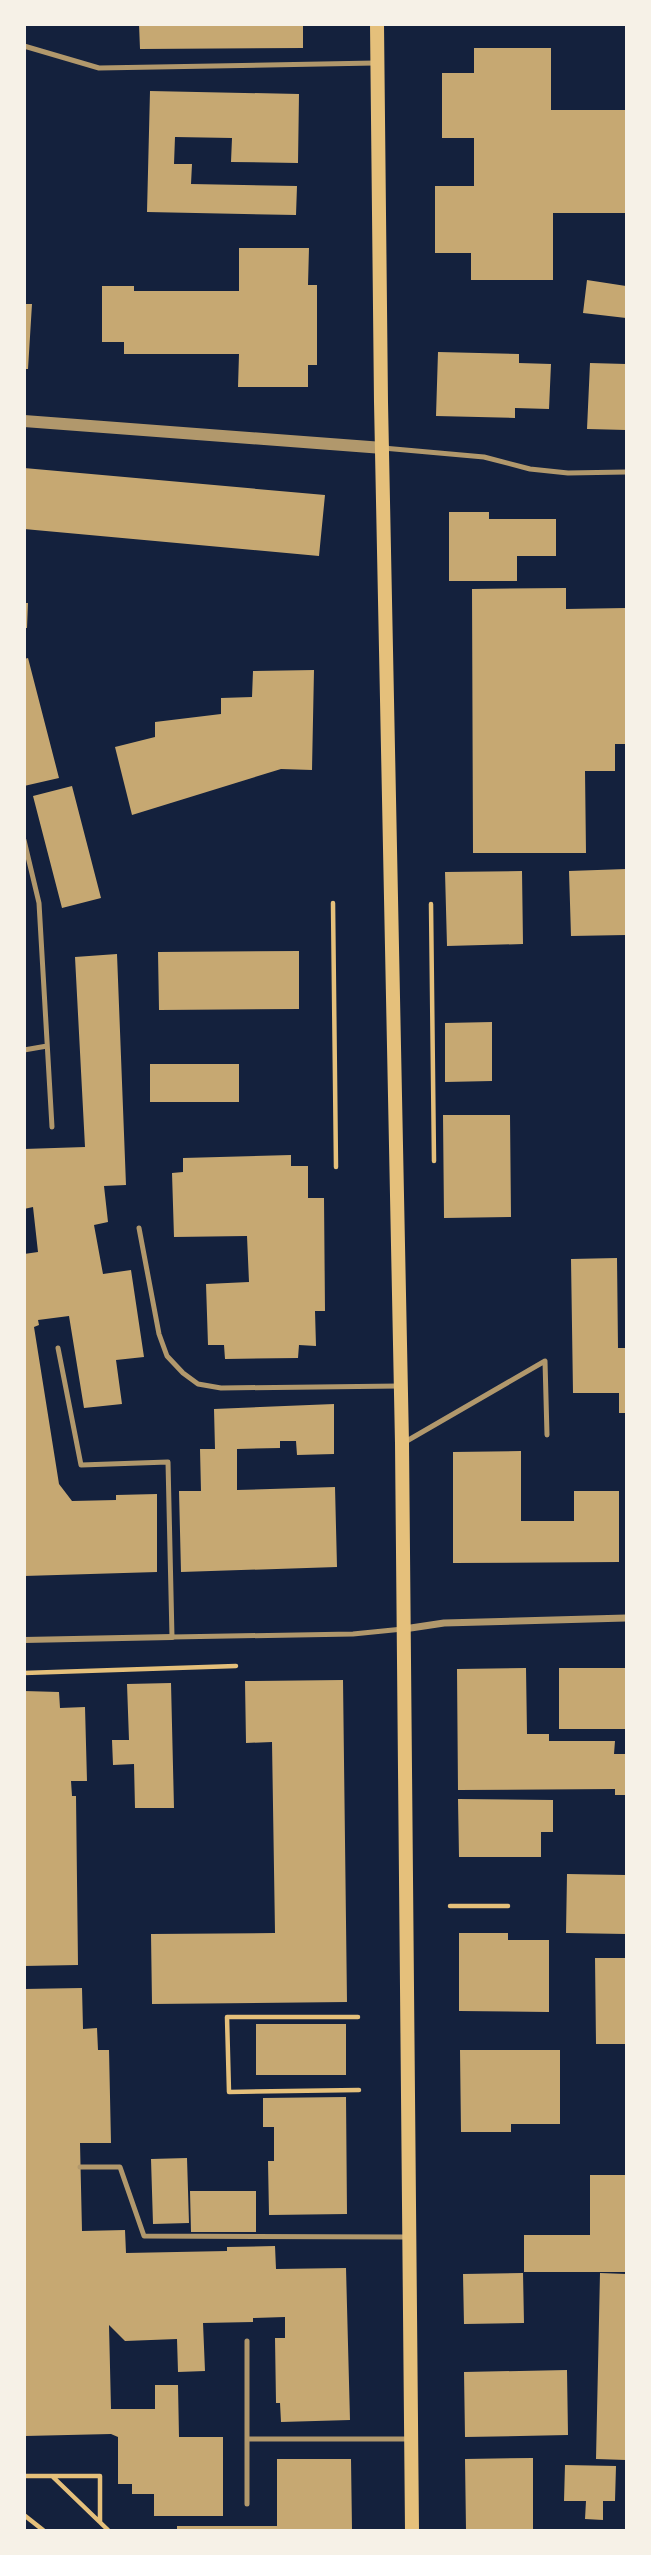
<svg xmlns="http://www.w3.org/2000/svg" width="651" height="2555" font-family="Lato,sans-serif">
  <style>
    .building { fill: #c6a872 }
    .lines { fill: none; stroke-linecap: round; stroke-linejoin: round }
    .path { stroke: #e5c07b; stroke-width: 4.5 }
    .service { stroke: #b1986c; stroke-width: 5 }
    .pedestrian { stroke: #b1986c; stroke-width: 6 }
    .minor { stroke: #b1986c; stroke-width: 7 }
    .tertiary { stroke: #b1986c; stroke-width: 12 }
    .secondary { stroke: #e5c07b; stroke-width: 14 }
  </style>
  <rect width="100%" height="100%" fill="#14213d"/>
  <path class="building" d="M139 24H303V48L140 49Z
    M474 48H551V110H626V213H553V280H471V253H435V186H474V138H442V73H474Z
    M150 91 299 94 298 163 231 162 232 138 175 137 174 164H192L191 184 297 186 296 215 147 212Z
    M239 248H309L308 285H317V365H308V387H238L239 354H124V342H102V286H134V291H239Z
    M587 280 626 286V318L583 313Z
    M24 304H32L28 369H24Z
    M438 352 519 354V363L551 364 549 409 515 408V418L436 416Z
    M590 363 626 364V430L587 429Z
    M24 468 325 495 319 556 24 529Z
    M449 512H489V519H556V556H517V581H449Z
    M566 588V609L626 608V744H615V771H585L586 853H473L472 589Z
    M24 603H28L27 628H24Z
    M28 658 59 778 24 786V659Z
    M314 670 312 770 281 769 132 815 115 747 155 737V722L221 714V698L252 697 253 671Z
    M72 786 101 898 62 908 33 796Z
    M626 869V935L571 936 569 871Z
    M522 871 523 944 447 946 445 872Z
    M299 951V1009L159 1010 158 952Z
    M117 954 126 1185 104 1186 108 1222 94 1225 103 1274 131 1270 144 1357 116 1360 122 1404 84 1408 69 1316 38 1320 39 1325 34 1327 59 1484 72 1501 116 1500V1495L157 1494V1572L24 1576V1254L38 1252 33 1207 24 1209V1149L85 1147 75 957Z
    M492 1022V1081L445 1082V1023Z
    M150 1064H239V1102H150Z
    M443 1115H510L511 1217 444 1218Z
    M291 1155V1166H308V1198H324L325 1311H315L316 1346 299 1345 298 1358 225 1359 224 1345H208L206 1284 249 1282 247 1236 174 1237 172 1173 183 1172V1158Z
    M617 1258 618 1348H626V1413H619V1393H573L571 1259Z
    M334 1404V1454L297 1455 296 1441H280V1448L237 1449V1490L335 1487 337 1567 181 1572 179 1491H201L200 1449H215L214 1409Z
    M521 1451V1521H574V1491H619V1562L453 1563V1452Z
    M526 1668 527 1734H549V1741H615L614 1754H626V1795H615V1789L458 1790 457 1669Z
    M559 1668H626V1729H559Z
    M343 1680 347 2002 152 2004 151 1934 275 1933 272 1742 246 1743 245 1681Z
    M171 1683 174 1808H135L134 1764 113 1765 112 1740H129L127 1684Z
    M24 1691 59 1692 60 1708 85 1707 87 1781H71L72 1796H76L78 1965 24 1966Z
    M458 1799 553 1800V1832H541V1857H459Z
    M567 1874 626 1875V1934L566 1933Z
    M459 1933H508V1940H549V2012L459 2011Z
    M595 1958H626V2044H596Z
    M82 1988 83 2029 97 2028 98 2050H109L111 2143H80L82 2231 125 2230 126 2253 227 2251V2247L275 2246 276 2269 346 2268 350 2420 281 2422 280 2403H276L275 2338H285V2317L253 2318V2322L203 2323 205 2371 178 2372 177 2339 125 2341 109 2325 111 2409H155V2385H178L179 2437H223V2516H154V2494H132V2484H118V2437L111 2434 25 2436 24 1989Z
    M256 2024H346V2075H256Z
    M460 2050H560V2124H511V2132H461Z
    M346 2097 347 2214 269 2215 268 2161H274V2127H263V2098Z
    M187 2158 189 2223 153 2224 151 2159Z
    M590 2175H626V2272H524V2235H590Z
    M190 2191H256V2232H191Z
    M523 2273 524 2323 464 2324 463 2274Z
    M600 2273 626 2274V2460L596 2459Z
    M567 2370 568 2435 465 2437 464 2372Z
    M533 2458V2530H466L465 2459Z
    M277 2459H351L352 2530H177V2526H277Z
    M565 2465 616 2466 615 2501H603V2520L585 2519 586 2501H564Z"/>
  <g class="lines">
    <path class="path" d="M333 903 336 1167
      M431 904 434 1161
      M24 1673 236 1666
      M450 1906H508
      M358 2017H227L229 2092 359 2090
      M24 2476H100V2522
      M53 2477 108 2530
      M24 2515 43 2530"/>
    <path class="service" d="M24 46 99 68 375 63
      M383 448 484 457 530 469 568 473 626 472
      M24 840 39 903 52 1127
      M24 1050 47 1046
      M139 1228 159 1334 167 1356 183 1373 198 1384 221 1388 399 1386
      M58 1348 81 1465 168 1462 172 1637 353 1634 403 1629
      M405 1442 545 1361 547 1435
      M80 2167H120L144 2236 408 2237
      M247 2341V2504
      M247 2439H411"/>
    <path class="pedestrian" d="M24 1640 172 1637"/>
    <path class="minor" d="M404 1629 444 1623 626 1618"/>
    <path class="tertiary" d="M24 421 383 448"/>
    <path class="secondary" d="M377 24 381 402 402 1443 412 2530"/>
  </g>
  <rect width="651" height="2555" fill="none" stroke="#f6f1e7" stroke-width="52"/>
</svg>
